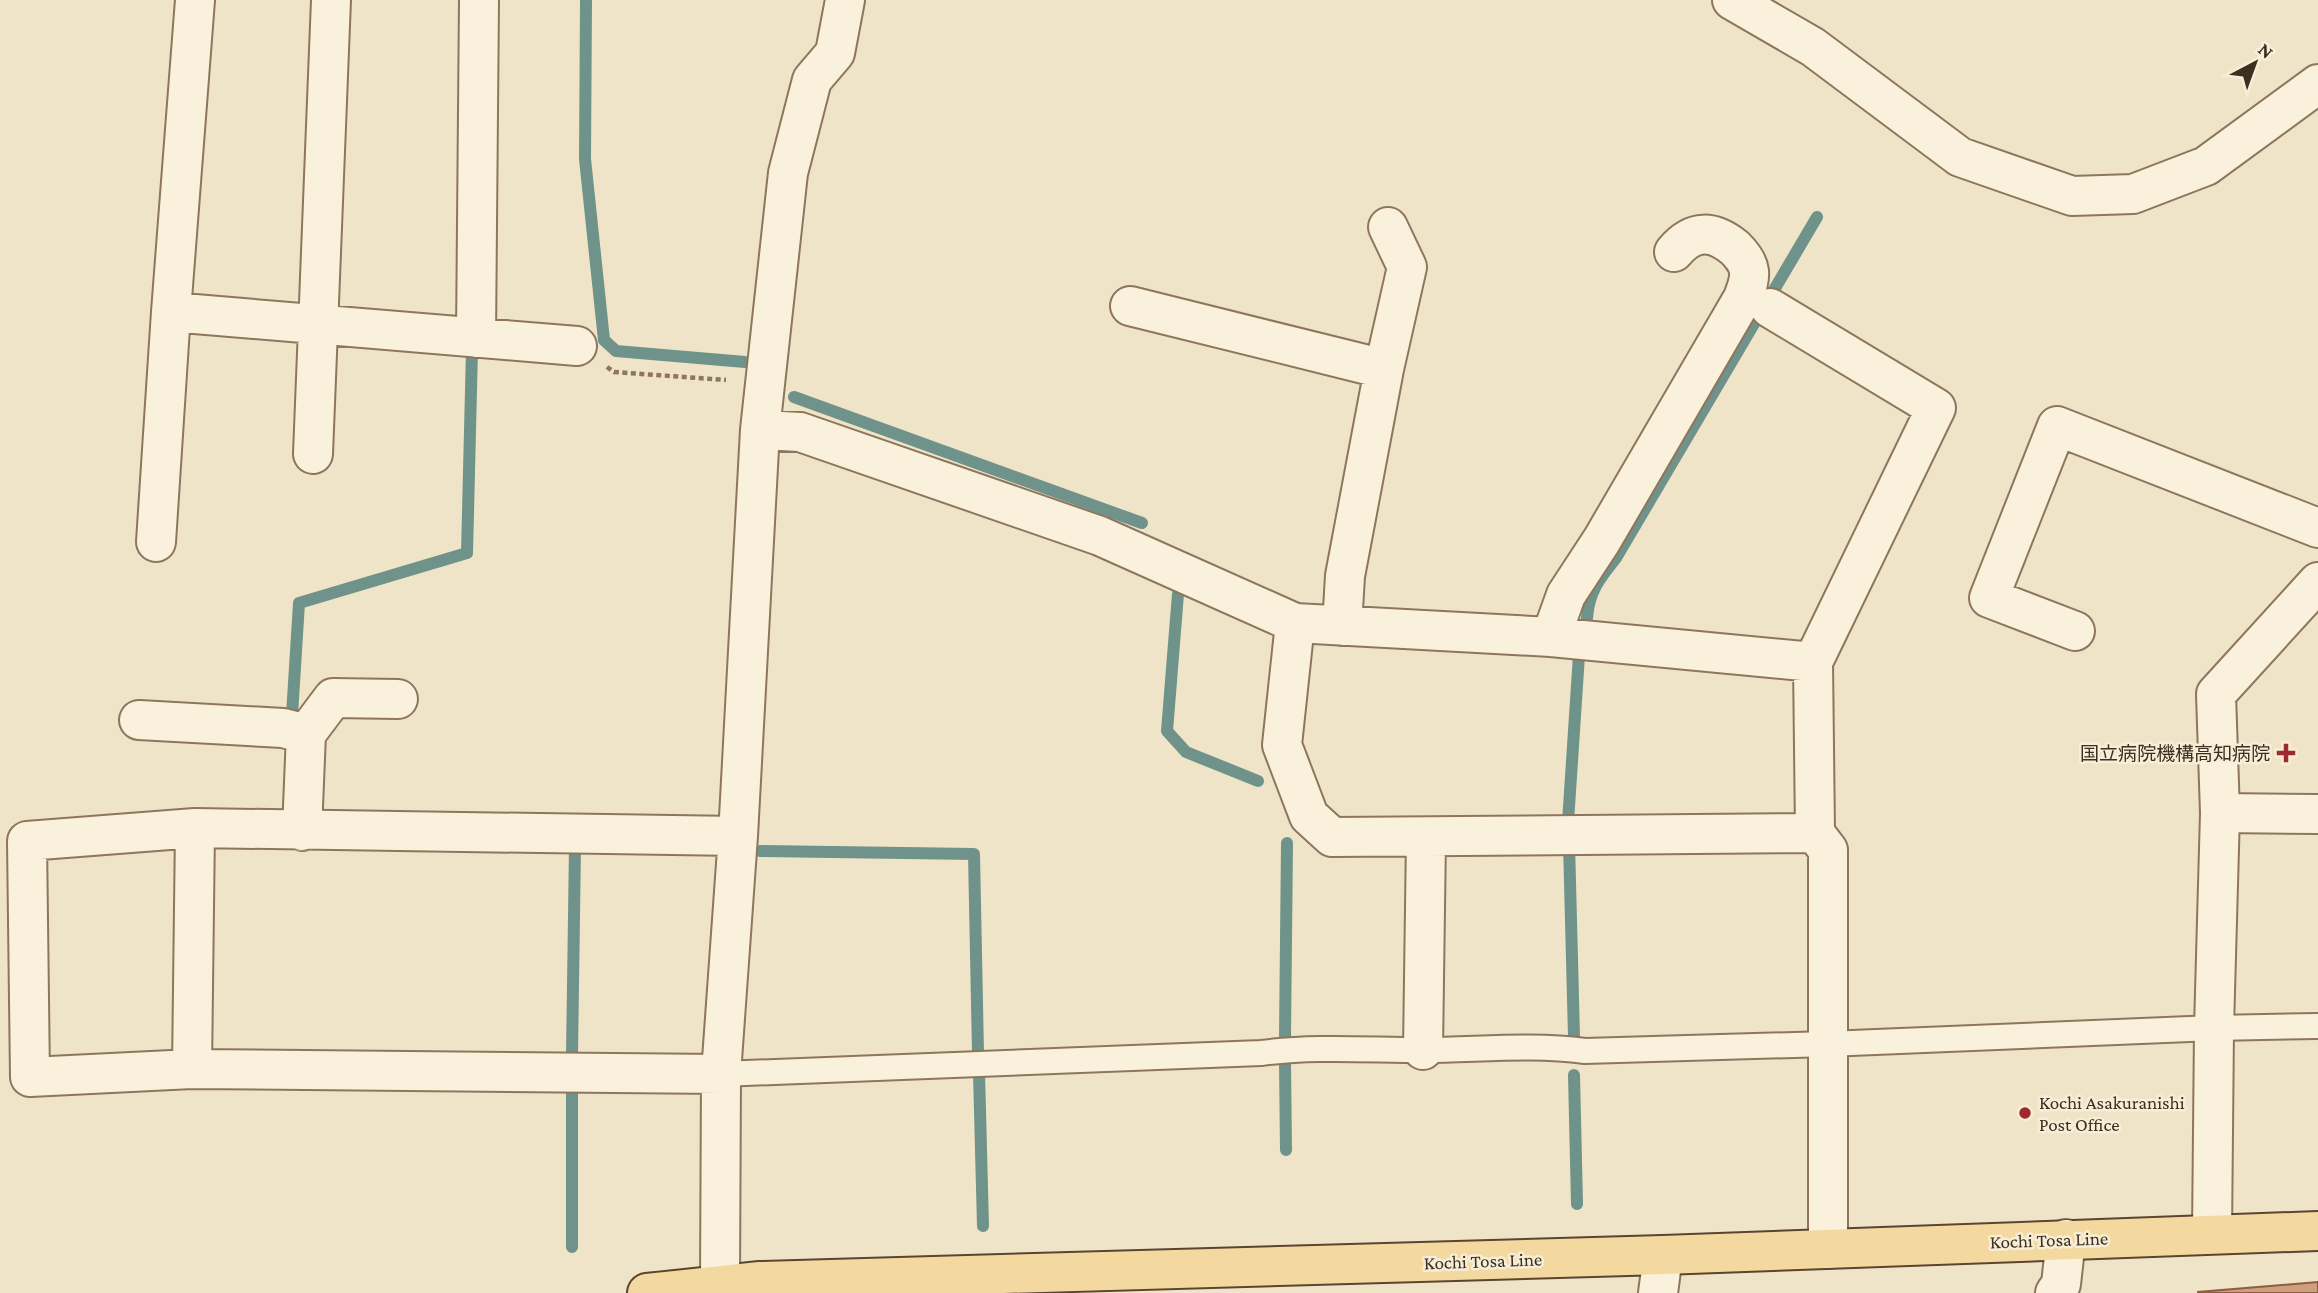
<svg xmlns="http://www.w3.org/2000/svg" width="2318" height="1293" font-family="'Crimson Pro','Noto Sans JP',serif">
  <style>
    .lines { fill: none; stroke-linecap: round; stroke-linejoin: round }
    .stream { stroke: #6f938a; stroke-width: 12 }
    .building { fill: #cf9f7d; stroke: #8d5f41; stroke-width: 2; filter: url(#shadow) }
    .service-casing { stroke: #8d765c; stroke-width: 28 }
    .minor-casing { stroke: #8d765c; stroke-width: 42 }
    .primary-casing { stroke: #5b4430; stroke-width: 42 }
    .path { stroke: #8d765c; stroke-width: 4.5; stroke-dasharray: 5 3.5; stroke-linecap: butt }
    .service { stroke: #faf1dc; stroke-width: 24 }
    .minor { stroke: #faf1dc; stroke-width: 38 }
    .primary { stroke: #f3d9a0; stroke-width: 38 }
    .poi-dot { fill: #9e2a2b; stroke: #f7eed8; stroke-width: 2.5 }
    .labels { text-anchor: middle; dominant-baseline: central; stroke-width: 5; stroke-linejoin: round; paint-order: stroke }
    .poi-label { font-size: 19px; fill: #3d2e20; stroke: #f7eed8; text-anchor: end }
    .street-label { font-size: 19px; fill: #3d2e20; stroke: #f7eed8 }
  </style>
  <defs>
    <filter id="shadow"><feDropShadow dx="4.5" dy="8" stdDeviation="0" flood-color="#0004"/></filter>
  </defs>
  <rect width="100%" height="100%" fill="#f0e4c8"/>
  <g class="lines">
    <path class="stream" d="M586 0 585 159 604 340 616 351 745 362
      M794 397 1142 523
      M1178 594 1167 731 1186 752 1258 781
      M1587 618C1589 591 1600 578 1616 558L1817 217
      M292 715 299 603 467 553 472 350
      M1568 822 1579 655
      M1569 843 1574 1037
      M760 851 974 854 978 1053
      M1285 1037 1287 843
      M572 1055 575 847
      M1285 1062 1286 1150
      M979 1073 983 1226
      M1574 1075 1577 1204
      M572 1247V1086"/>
  </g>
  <path class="building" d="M2318 1282V1293H2198V1292Z"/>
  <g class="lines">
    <g class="service-casing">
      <path id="service" d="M721 1074 1261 1053C1315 1046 1368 1050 1423 1050 1477 1050 1532 1044 1585 1051L1827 1044 2214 1028 2318 1026"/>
    </g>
    <g class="minor-casing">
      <path id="minor" d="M1732 0 1813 47 1960 157 2072 196 2133 194 2206 166 2318 84
        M1130 306 1384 369
        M171 312 577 346
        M476 338 479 0
        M760 430 800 432 1100 536 1295 623 1551 637 1813 662
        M313 454 331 0
        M156 542 171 312 195 0
        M2318 582 2216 694 2220 813 2318 814
        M1295 623 1282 745 1309 816 1332 837 1815 833 1813 662 1936 408 1770 308
        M1342 626 1345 576 1384 369 1407 267 1388 227
        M2075 631 1989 598 2057 426 2318 528
        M1551 637 1566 595 1602 540 1743 298C1746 289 1750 281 1749 271 1748 263 1741 254 1735 248 1713 230 1693 229 1674 252
        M139 720 283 728 306 734
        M195 828 192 1069 721 1074
        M302 831 306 734 333 698 398 699
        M1815 833 1828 850V1249
        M1423 1050 1426 837
        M192 1069 30 1077 27 841 195 828 738 836
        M2212 1234 2214 1028 2220 813
        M720 1284 721 1074 738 836 760 430 788 173 812 80 835 53 845 0
        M1658 1293 1663 1255
        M2055 1293 2061 1284 2066 1239"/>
    </g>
    <g class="primary-casing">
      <path id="primary" d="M647 1293 760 1281 1663 1255 2318 1231"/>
    </g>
    <path class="path" d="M607 367 614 372 726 380"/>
    <use href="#service" class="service"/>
    <use href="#minor" class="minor"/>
    <use href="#primary" class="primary"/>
  </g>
  <g class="poi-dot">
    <path d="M2282.5 742.5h7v7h7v7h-7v7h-7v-7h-7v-7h7z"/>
    <circle cx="2025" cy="1113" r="7"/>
  </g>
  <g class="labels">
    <g class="poi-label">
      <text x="2270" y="753">国立病院機構高知病院</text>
      <text x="2039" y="1102" text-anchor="start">Kochi Asakuranishi<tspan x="2039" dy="22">Post Office</tspan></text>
    </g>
    <g class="street-label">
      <text transform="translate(2049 1240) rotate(-2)">Kochi Tosa Line</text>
      <text transform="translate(1483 1261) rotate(-2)">Kochi Tosa Line</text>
    </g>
  </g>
  <g transform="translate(2255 63) rotate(41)" stroke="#f7eed8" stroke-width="5" paint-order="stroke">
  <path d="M0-5L12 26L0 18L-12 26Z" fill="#3d2e20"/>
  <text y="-10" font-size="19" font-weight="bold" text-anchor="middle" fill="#3d2e20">N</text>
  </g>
</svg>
